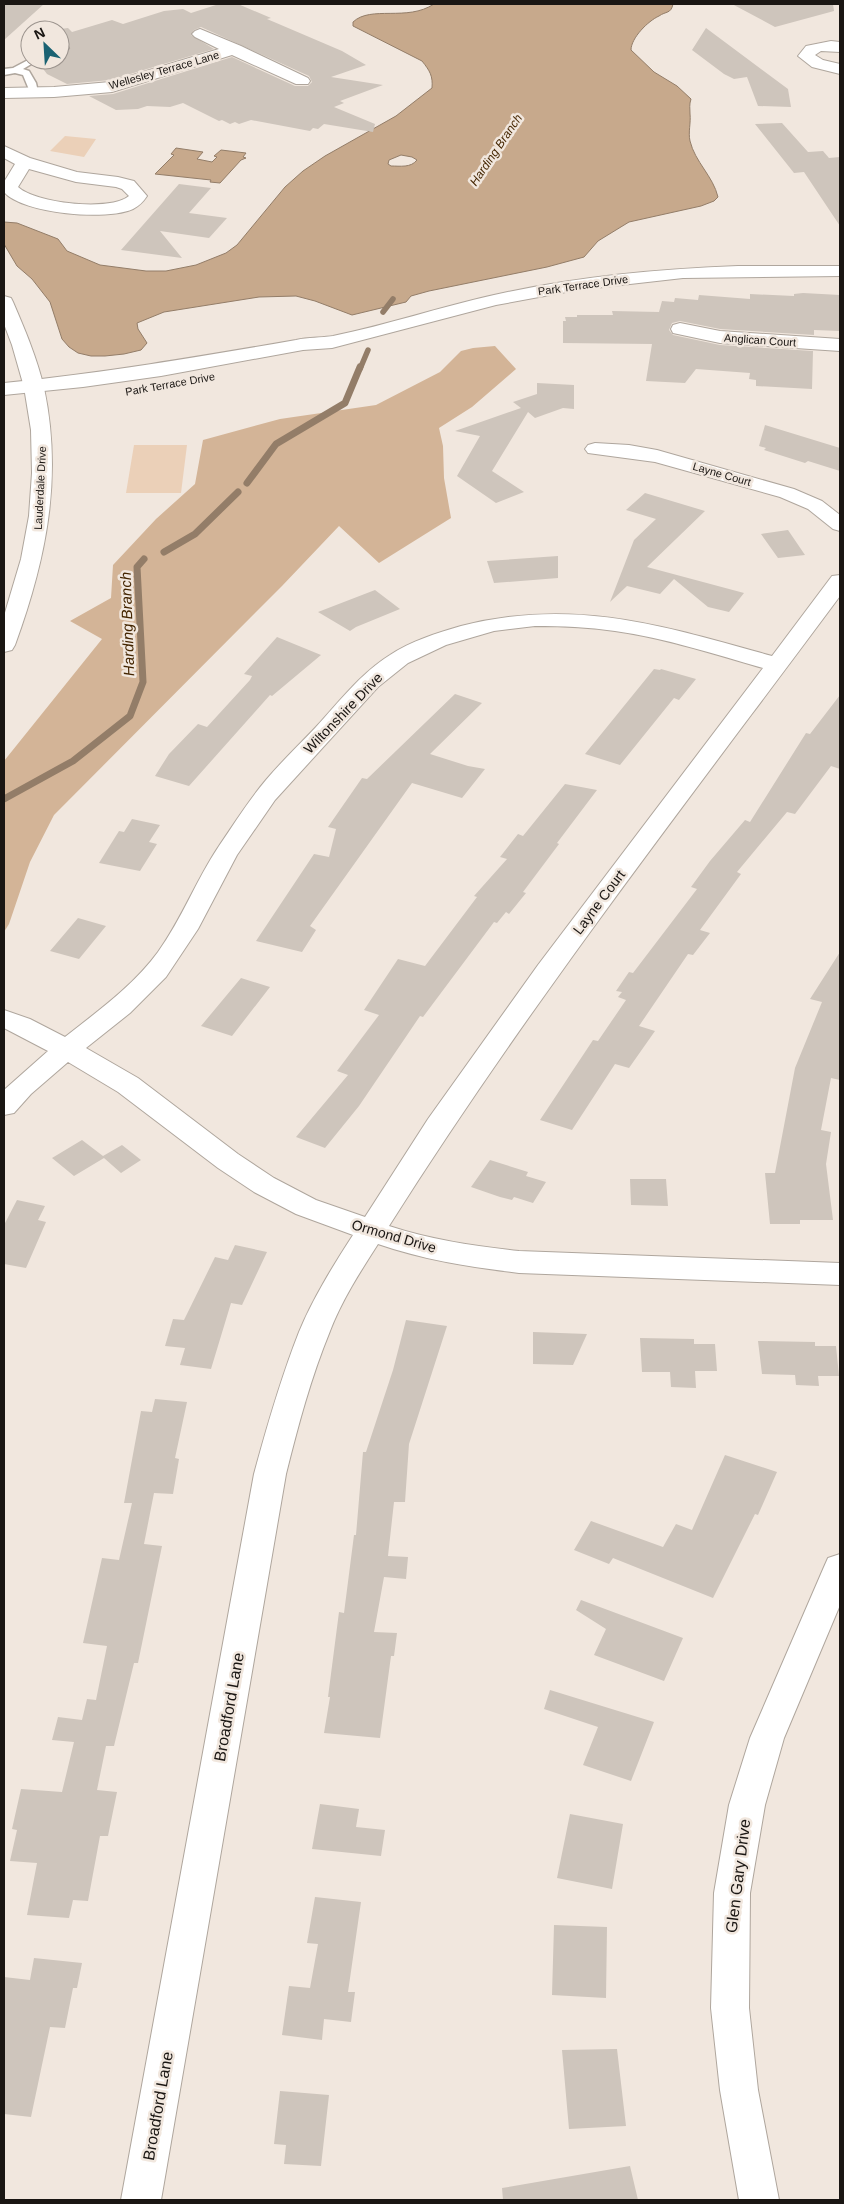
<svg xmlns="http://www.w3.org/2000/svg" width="844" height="2204" font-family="Helvetica,sans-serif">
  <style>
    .green { fill: #ebd0b8 }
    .forest { fill: #d3b497 }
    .water { fill: #c7a98c; stroke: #937d68; fill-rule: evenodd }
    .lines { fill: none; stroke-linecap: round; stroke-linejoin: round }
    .stream-far1 { stroke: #937d68; stroke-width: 5.5 }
    .stream { stroke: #937d68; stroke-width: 7 }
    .building { fill: #cec5bc }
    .service-casing { stroke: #afa69d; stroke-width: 3 }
    .minor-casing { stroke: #afa69d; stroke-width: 2 }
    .tertiary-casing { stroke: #afa69d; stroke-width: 2 }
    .secondary-casing { stroke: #afa69d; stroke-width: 2 }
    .service { fill: #fff; fill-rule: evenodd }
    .minor { fill: #fff; fill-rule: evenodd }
    .tertiary { fill: #fff; fill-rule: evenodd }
    .secondary { fill: #fff; fill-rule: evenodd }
    .labels { text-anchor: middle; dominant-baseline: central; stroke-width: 5; stroke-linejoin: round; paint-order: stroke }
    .far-street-label { font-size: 11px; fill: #1a1613; stroke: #f1e7de }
    .far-water-label { font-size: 12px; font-style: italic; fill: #442500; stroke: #f1e7de }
    .street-label { font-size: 14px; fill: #1a1613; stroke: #f1e7de }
    .water-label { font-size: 15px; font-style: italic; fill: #442500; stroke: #f1e7de }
    .near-street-label { font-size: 16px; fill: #1a1613; stroke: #f1e7de }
  </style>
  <rect width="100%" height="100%" fill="#f1e7de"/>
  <path class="green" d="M65 136 96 139 84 157 50 151Z
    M134 445H187L181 493H126Z"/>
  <path class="forest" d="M495 346 516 369 472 407 439 428 443 446 444 478 451 518 379 563 339 526 282 586 54 815 30 862 9 924 4 932V761L102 639 70 621 111 598 113 565 156 519 195 484 203 440 280 419 376 405 440 372 461 351 473 348Z"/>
  <path class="water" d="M434 4H673C671 14 666 11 659 16 648 21 631 38 631 50L654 72 677 86 691 99C689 105 690 108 690 114 691 123 688 132 690 141 695 162 713 176 718 197L714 201 701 206 629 222 598 241 584 257 547 267 429 291 411 296 406 302 352 315 315 301 296 296 259 297 164 312 137 323 138 329 147 343 141 350 124 354 105 356H91L78 353 69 347 62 339 50 302 32 279 17 266 4 244V222L17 223 58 239 67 251 100 265 146 271H166L196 265 226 253 237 245 285 187 303 171 325 156 396 116 432 88C433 76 430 71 422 61L353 26V22C371 5 407 22 434 4ZM401 155 412 157 417 160C411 168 400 166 391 166L388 164 389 160Z
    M176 148 203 152 197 159 212 162 217 157 214 156 221 150 246 153 243 157 246 158 241 160 220 183 210 182 211 180 155 174 174 155 171 154Z"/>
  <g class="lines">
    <path class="stream-far1" d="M383 312 393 299
      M360 369 368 350"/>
    <path class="stream" d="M247 483 276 444 345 403 360 367
      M164 552 195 534 238 492
      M4 799 73 761 130 716 143 682 137 567 144 559"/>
  </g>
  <path class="building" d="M4 4H44L4 40Z
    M219 4H238L271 18 267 19 342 51 366 65 331 77 383 85 340 101 344 103 334 107 375 124 373 132 324 124 318 129 313 128 310 131 251 120 239 124 235 122 230 124 222 120 219 121 183 103 170 107 147 106 138 109 116 110 89 96 113 94 232 57 295 86H308L312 82 309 76 201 27 194 30 191 35 214 49 110 80 67 84 47 74 38 62 40 60H60V55L71 48 64 41 60 44V30H53L68 28 72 32 112 20 123 24 164 11 183 9 191 13Z
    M732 4H833L834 11 775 27Z
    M706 28 788 89 791 107 758 106 747 77 734 79 724 74 692 50Z
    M782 123 808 152 823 151 829 158 840 157V226L804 172 794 173 755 124Z
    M179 184 211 188 189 213 227 218 209 238 160 231 182 258 121 250Z
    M803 293 840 295V331L814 330V335L720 329 680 321 672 323 669 330 673 335 720 345 813 351 812 389 756 386V380L749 379 750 373 696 369 685 383 646 381 652 344 563 343V321H566L565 317H577V315H613L612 311 659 312 662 301 674 302 675 298 698 300 699 295 750 299V294L794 296V294Z
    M537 383 574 385V409L563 408 535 418 528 412 492 471 524 492 496 503 457 476 480 436 455 431 521 408 513 402 537 394Z
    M765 425 840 448V471L808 461 805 463 764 450 766 448 759 446Z
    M645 493 705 511 647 567 744 593 729 612 708 607 674 579 660 594 627 586 610 602 634 540 656 519 626 510Z
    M788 530 805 555 778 558 761 534Z
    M558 556V578L494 583 487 561Z
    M375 590 400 609 356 627 350 631 318 612Z
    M277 637 321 655 272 696 270 695 189 786 155 776 169 754 198 724 207 727 250 680 252 676 244 674Z
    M654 669 660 670 661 669 696 679 679 700 674 698 620 765 585 754Z
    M455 694 482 703 430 754 468 766 485 769 462 798 412 783 310 926 316 930 302 952 256 941 314 854 329 857 336 829 328 827 362 778 367 779Z
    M840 695V769L831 766 795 814 787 812 737 872 741 874 700 930 710 933 693 955 688 954 639 1026 655 1031 629 1068 615 1064 572 1130 540 1120 593 1040 598 1041 626 1000 618 997 622 992 616 991 629 972 633 973 697 889 691 887 710 861 745 820 750 822 806 733 810 734Z
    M565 784 597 790 557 843 559 844 523 892 526 893 509 914 506 912 497 923 494 922 423 1017 420 1016 359 1106 325 1148 296 1137 348 1075 337 1071 379 1015 364 1010 398 959 425 966 477 897 474 896 507 859 500 857 518 834 523 836Z
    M132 819 160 825 149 842 157 844 140 871 99 863 119 831 124 832Z
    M78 918 106 926 79 959 50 951Z
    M840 952V1080L831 1078 821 1130 831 1132 826 1164 833 1220H800V1224H770L765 1173H775L795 1068 822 1002 810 999Z
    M241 978 270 987 232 1036 201 1026Z
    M82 1140 103 1156 122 1145 141 1160 121 1173 104 1158 74 1176 52 1158Z
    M490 1160 528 1172 526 1176 546 1182 533 1203 514 1197 512 1200 500 1197 471 1187Z
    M630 1179H666L668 1206 631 1205Z
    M17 1200 45 1206 38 1220 46 1222 26 1268 4 1264V1225Z
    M235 1245 267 1252 242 1305 231 1303 211 1369 180 1365 185 1348 165 1346 173 1319 184 1320 215 1257 228 1260Z
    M406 1320 447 1326 409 1444 405 1502H394L388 1556 408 1557 406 1579 384 1577 374 1632 397 1633 394 1656H391L380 1738 324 1733 330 1697H328L339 1612 344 1613 354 1535H356L363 1452H366L393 1370Z
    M533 1332 587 1334 573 1365 533 1364Z
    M640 1338 694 1339V1344H715L717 1371H695L696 1388 671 1387 670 1372H642Z
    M758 1341 815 1342V1346H836L839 1376H818L819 1386 796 1385 795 1375 762 1374Z
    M155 1399 187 1402 175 1458 179 1459 173 1494 154 1493 144 1544 162 1546 138 1663H134L114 1746H106L97 1790 117 1792 108 1836H100L88 1901 73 1900 69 1918 27 1915 37 1863 10 1861 17 1830 12 1829 21 1789 62 1792 74 1742 52 1740 58 1717 82 1720 87 1699 96 1700 107 1646 83 1643 102 1558 119 1560 132 1503H124L141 1411 152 1412Z
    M725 1455 777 1472 758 1515 755 1514 713 1598 613 1558 609 1564 574 1550 591 1521 663 1547 676 1524 692 1530Z
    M581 1600 683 1638 664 1681 594 1655 606 1629 576 1610Z
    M550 1690 654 1722 631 1781 583 1765 598 1727 544 1709Z
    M320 1804 359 1809 356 1827 385 1830 381 1856 312 1849Z
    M570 1814 623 1824 612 1889 557 1878Z
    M315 1897 361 1902 348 1992H355L351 2022 324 2019 322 2040 282 2035 289 1986 310 1988 318 1944 307 1943Z
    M554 1925 607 1927 606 1998 552 1995Z
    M34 1958 82 1963 77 1988H73L65 2028 50 2027 31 2117 4 2114V1977L30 1980Z
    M617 2049 626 2126 569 2129 562 2050Z
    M280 2091 329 2095 321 2166 284 2164 286 2145 274 2144Z
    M630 2166 638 2200H503L502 2188Z"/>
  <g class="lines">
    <g class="service-casing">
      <path id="service" d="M64 43 69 48 60 53V46Z
        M30 59 38 60 23 69 29 71 36 83 38 92 34 95 30 92 23 75 15 73 4 75V69L13 68Z"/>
    </g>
    <g class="minor-casing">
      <path id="minor" d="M200 29 241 46 308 78 310 81 308 84H296L232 55 112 92 54 97 4 98V88L54 87 110 82 219 49 195 37 192 34 195 31Z
        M831 41 840 42V52L821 51 815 55 823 60 840 64V74L812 67 798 56 806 46Z
        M4 146 30 158 77 172 118 177 134 181 147 196C143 202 139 206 133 209 107 221 23 214 4 192V182L15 164 4 158ZM29 169 76 182 116 187 122 189 129 196C110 212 35 203 18 187Z
        M680 323 720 331 840 339V351L720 343 673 333 671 329 673 325Z
        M595 443 629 445 657 450 794 489 822 501 840 515V531L833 529 808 509 780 497 655 462 588 453 585 449 588 445Z
        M840 575V596C687 802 527 1007 389 1226 431 1240 475 1246 519 1251L840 1263V1285L519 1273C471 1267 424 1260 378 1244 360 1272 342 1300 330 1331 311 1377 298 1426 286 1474L161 2200H121L254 1474C267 1426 281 1378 299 1332 313 1298 333 1266 353 1235L296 1214 254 1192 218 1168 118 1092 68 1062 31 1094 14 1113 4 1115V1090L48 1051 4 1028V1010L30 1019 65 1037C98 1011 133 986 158 952 182 919 196 880 219 846 234 824 249 800 266 780 282 761 299 745 316 727 339 702 361 673 390 655 411 641 437 633 461 626 574 597 664 626 772 656L832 576ZM535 626C562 626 588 627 615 631 665 638 714 654 763 668L538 965 428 1119 365 1217 316 1200 274 1178 238 1154 138 1078 86 1048 130 1013 166 977 198 929 237 855 275 800 378 687 408 663 446 645 494 631Z
        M840 1554V1605L784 1738 765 1805 750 1893 749 2008 758 2090 779 2200H739L720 2090 711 2008 714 1893 729 1805 750 1738 824 1567 828 1558Z"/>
    </g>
    <g class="tertiary-casing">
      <path id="tertiary" d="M738 266H840V276L683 278 577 290 496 305 332 348 303 350 161 376 83 387 4 395V383C102 373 198 357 296 340 308 337 321 338 333 336 387 325 440 307 494 295 574 277 656 269 738 266Z"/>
    </g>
    <g class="secondary-casing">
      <path id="secondary" d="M4 296 11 298 13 302C25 330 37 358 44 388 63 478 46 560 15 645L12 650 4 652V616L21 559 29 516 32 473 31 430 24 387 12 345 4 324Z"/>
    </g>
    <use href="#service" class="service"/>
    <use href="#minor" class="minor"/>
    <use href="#tertiary" class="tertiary"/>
    <use href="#secondary" class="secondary"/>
  </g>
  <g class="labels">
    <g class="far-street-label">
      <text transform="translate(164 70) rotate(-16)">Wellesley Terrace Lane</text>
      <text transform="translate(583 285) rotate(-8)">Park Terrace Drive</text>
      <text transform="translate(760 340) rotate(4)">Anglican Court</text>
      <text transform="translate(170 384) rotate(-10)">Park Terrace Drive</text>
      <text transform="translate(722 474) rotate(16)">Layne Court</text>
      <text transform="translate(40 488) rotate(-87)">Lauderdale Drive</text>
    </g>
    <g class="far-water-label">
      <text transform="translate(496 150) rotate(-56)">Harding Branch</text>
    </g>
    <g class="street-label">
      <text transform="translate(343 713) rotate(-46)">Wiltonshire Drive</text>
      <text transform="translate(599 902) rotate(-53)">Layne Court</text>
      <text transform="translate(394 1236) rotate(16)">Ormond Drive</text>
    </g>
    <g class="water-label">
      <text transform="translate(127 624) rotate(-92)">Harding Branch</text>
    </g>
    <g class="near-street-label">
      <text transform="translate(229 1707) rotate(-80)">Broadford Lane</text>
      <text transform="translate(738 1876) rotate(-83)">Glen Gary Drive</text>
      <text transform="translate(158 2106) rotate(-80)">Broadford Lane</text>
    </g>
  </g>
  <rect width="844" height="2204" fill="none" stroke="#1a1613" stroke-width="10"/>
  <g transform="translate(45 45) rotate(335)"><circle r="24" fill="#f1e7de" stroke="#9b938d"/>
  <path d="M0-4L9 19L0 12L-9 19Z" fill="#1a6272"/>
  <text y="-8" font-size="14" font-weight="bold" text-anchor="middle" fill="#1a1613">N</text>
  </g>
</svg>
